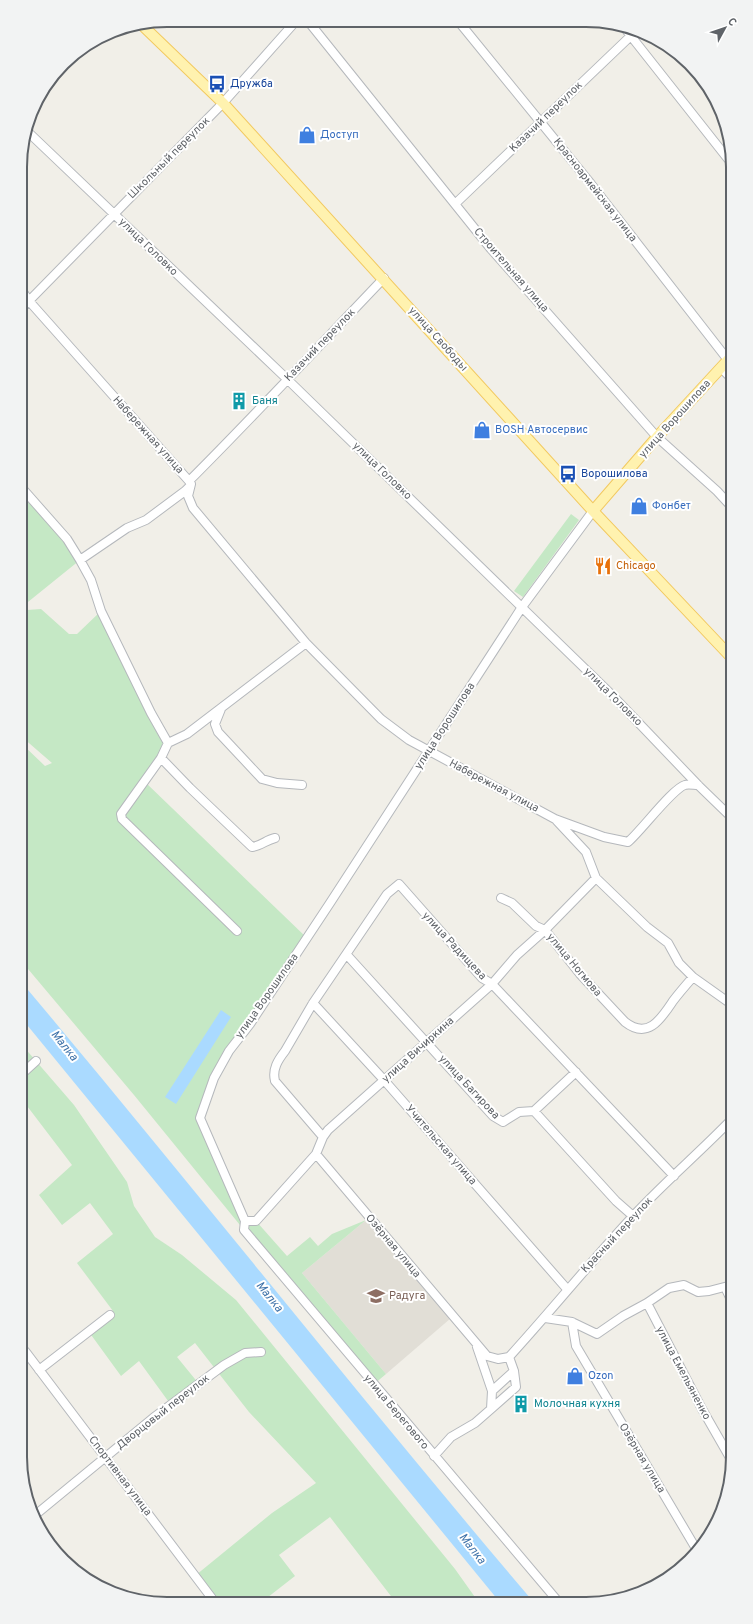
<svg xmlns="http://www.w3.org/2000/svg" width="753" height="1624" font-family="Overpass,sans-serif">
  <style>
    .education { fill: #e1ded6 }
    .green { fill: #c5e8c5 }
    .water { fill: #aadaff }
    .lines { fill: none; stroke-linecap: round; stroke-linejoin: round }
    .minor-casing { stroke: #b5b8bc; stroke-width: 10 }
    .major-casing { stroke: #f2c960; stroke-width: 12 }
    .minor { stroke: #fff; stroke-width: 8 }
    .major { stroke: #fff2af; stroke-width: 10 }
    .labels { text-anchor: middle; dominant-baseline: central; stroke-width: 4; stroke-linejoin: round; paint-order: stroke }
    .transit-label { font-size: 11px; fill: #164399; stroke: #fff; text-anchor: start }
    .street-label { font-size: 11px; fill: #5f6368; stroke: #fff }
    .shop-label { font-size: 11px; fill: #366cbe; stroke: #fff; text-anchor: start }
    .culture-label { font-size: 11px; fill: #0d838f; stroke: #fff; text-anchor: start }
    .food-label { font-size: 11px; fill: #c56008; stroke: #fff; text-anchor: start }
    .education-label { font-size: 11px; fill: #785e54; stroke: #fff; text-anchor: start }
    .water-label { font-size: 12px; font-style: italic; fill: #4174aa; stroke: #fff }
    .rim { fill: none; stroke: #5f6368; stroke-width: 2 }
  </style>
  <rect width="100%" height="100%" fill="#f1efe8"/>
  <path class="education" d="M366 1220 451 1318 386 1374 302 1273Z"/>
  <path class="green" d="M22 488 80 560 23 606 27 610 41 609 69 634H77L101 611 168 743 144 781 307 938 229 1051 200 1118 245 1221H256L287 1256 310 1237 318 1246 332 1234 366 1220 302 1273 386 1374 373 1385 244 1230 134 1095 23 963 22 744 45 766 52 763 22 737Z
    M571 514 579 520 523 597 514 591Z
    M23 1046 74 1105 127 1182 134 1206 155 1237 182 1255 236 1300 455 1569 477 1600H394L330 1517 279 1555 295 1576 263 1601H214L196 1575 272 1513 316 1483 249 1412 195 1343 177 1357 199 1384 171 1405 139 1361 121 1376 89 1332 113 1311 77 1263 113 1234 90 1203 62 1225 39 1195 72 1165 24 1102Z"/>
  <path class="water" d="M23 984C194 1187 359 1397 531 1599L498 1600 23 1020Z
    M221 1010 231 1017 176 1104 165 1097Z"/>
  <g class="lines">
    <g class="minor-casing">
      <path id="minor" d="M308 21 491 249 657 437 717 491 729 504
        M459 22 591 184 728 360
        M623 26 728 159
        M27 131 287 379 611 694 698 785 730 816
        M456 203 637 30
        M21 289 29 301 189 481 191 484 188 496 193 508 306 643 381 719 409 740 555 819 604 837 628 842C641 831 673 788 685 785 688 784 694 785 698 785
        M21 309 223 103 296 21
        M721 368 729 376
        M189 481C255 415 319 346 384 278
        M22 488 67 539 80 560 127 528 146 520 185 491 190 486
        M80 560 91 580 101 611 151 713 168 743 187 734 306 643
        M221 709 215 724 218 732 262 779 277 783 302 785
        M168 743 161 758 121 814 122 819 237 931
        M161 758 190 788 252 847C261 846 266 840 275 838
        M557 821 586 852 596 878 647 927 668 943 679 963 693 977 731 1004
        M501 898 512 903 536 926 545 930 580 974 625 1022C648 1040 661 1019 673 1001 679 993 686 985 693 977
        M347 955 493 1116 503 1122 519 1112 534 1111 616 1201 633 1216
        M313 1003 384 1080 567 1289
        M24 1072 36 1061
        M534 1111 576 1072
        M323 1137 275 1081C272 1069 278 1060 285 1051L313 1003 387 894 399 884 482 978 492 984 674 1176
        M316 1154 487 1356 498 1359 509 1357
        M245 1221 200 1118 214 1078 229 1051 250 1024 330 903 522 607 593 511
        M245 1221H256L316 1154 323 1137 328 1130 492 984 517 955 545 930 596 878
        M245 1221 244 1230 556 1599
        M725 1287 732 1302
        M647 1303 702 1409 733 1463
        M545 1318 572 1322 597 1334 623 1316 647 1303 669 1288 684 1285 698 1292 709 1291 732 1285
        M572 1322 576 1346 698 1552
        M25 1351 214 1601
        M509 1357C552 1310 592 1260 636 1213 666 1181 700 1152 731 1120
        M39 1370 110 1315
        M492 1391 514 1371 509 1357
        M491 1409 516 1387 514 1371
        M434 1456 451 1437 475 1423 491 1409 492 1391 477 1347
        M34 1516 153 1418 224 1365 245 1353 261 1352"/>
    </g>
    <g class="major-casing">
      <path id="major" d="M142 25 223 103 593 511 730 656
        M593 511 657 437 729 359"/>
    </g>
    <use href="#minor" class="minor"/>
    <use href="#major" class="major"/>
  </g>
  <defs>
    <g id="bus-bare" transform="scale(1.38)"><path d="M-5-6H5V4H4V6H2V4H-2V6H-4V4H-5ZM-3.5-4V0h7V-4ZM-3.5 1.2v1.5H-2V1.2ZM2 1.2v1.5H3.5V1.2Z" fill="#1a4fb4" stroke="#fff" stroke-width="2.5" paint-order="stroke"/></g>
    <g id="shop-bare" transform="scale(1.38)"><path d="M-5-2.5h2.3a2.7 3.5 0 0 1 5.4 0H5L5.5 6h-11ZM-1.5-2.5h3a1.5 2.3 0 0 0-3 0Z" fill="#3f7fe0" stroke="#fff" stroke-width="2.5" paint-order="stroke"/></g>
    <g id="building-bare" transform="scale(1.38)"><path d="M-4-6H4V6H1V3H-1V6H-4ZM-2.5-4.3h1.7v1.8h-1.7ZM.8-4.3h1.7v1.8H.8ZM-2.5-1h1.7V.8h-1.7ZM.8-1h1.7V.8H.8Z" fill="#0f9aa8" stroke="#fff" stroke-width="2.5" paint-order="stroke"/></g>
    <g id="restaurant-bare" transform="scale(1.38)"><path d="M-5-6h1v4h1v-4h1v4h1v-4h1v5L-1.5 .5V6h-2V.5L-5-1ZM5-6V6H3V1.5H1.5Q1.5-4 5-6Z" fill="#e8710a" stroke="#fff" stroke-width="2.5" paint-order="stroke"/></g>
    <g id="school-bare" transform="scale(1.38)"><path d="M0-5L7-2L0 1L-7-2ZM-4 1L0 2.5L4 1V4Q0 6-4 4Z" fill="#8d6e63" stroke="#fff" stroke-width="2.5" paint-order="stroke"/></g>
  </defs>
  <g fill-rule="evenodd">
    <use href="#bus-bare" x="217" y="84"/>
    <use href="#shop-bare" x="307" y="135"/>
    <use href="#building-bare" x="239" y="401"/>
    <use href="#shop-bare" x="482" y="430"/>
    <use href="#bus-bare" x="568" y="474"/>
    <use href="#shop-bare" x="639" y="506"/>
    <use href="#restaurant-bare" x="603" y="566"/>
    <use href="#school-bare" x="376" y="1296"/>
    <use href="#shop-bare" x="575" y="1376"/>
    <use href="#building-bare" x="521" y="1404"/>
  </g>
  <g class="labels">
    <g class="transit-label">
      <text x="230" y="84">Дружба</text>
      <text x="581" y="474">Ворошилова</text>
    </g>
    <g class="street-label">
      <text transform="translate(546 117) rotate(-44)">Казачий переулок</text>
      <text transform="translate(169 158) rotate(-45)">Школьный переулок</text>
      <text transform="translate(595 190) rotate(52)">Красноармейская улица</text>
      <text transform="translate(148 247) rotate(44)">улица Головко</text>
      <text transform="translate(511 270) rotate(49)">Строительная улица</text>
      <text transform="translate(438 339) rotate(48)">улица Свободы</text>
      <text transform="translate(320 345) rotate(-46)">Казачий переулок</text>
      <text transform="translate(675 419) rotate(-48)">улица Ворошилова</text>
      <text transform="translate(148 435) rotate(48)">Набережная улица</text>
      <text transform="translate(382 471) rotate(44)">улица Головко</text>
      <text transform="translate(613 697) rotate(45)">улица Головко</text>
      <text transform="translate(445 726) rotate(-57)">улица Ворошилова</text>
      <text transform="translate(494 786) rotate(28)">Набережная улица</text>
      <text transform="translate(454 946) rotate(47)">улица Радищева</text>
      <text transform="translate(574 965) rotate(50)">улица Ногмова</text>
      <text transform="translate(267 996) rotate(-55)">улица Ворошилова</text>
      <text transform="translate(418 1050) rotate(-42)">улица Вичиркина</text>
      <text transform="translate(469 1087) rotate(47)">улица Багирова</text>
      <text transform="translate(441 1145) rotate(49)">Учительская улица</text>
      <text transform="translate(617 1235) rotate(-47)">Красный переулок</text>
      <text transform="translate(393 1246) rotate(50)">Озёрная улица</text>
      <text transform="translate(683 1373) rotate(62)">улица Емельяненко</text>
      <text transform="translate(163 1412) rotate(-38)">Дворцовый переулок</text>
      <text transform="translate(396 1412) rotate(50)">улица Берегового</text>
      <text transform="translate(642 1458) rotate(59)">Озёрная улица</text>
      <text transform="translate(120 1476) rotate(53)">Спортивная улица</text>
    </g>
    <g class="shop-label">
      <text x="320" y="135">Доступ</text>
      <text x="495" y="430">BOSH Автосервис</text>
      <text x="652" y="506">Фонбет</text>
      <text x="588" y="1376">Ozon</text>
    </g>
    <g class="culture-label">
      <text x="252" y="401">Баня</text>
      <text x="534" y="1404">Молочная кухня</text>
    </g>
    <g class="food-label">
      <text x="616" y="566">Chicago</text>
    </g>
    <g class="education-label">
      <text x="389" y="1296">Радуга</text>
    </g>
    <g class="water-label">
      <text transform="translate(64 1046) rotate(51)">Малка</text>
      <text transform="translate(269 1297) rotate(51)">Малка</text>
      <text transform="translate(472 1549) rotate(52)">Малка</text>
    </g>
  </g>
  <path d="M0 0H753V1624H0ZM167 27H586A140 140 0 0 1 726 167V1457A140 140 0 0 1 586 1597H167A140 140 0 0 1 27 1457V167A140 140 0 0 1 167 27Z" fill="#f2f3f3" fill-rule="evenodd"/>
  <path class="rim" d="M167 27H586A140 140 0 0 1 726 167V1457A140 140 0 0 1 586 1597H167A140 140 0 0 1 27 1457V167A140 140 0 0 1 167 27Z"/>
  <g transform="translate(725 28) rotate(50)" stroke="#ffffff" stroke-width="3" paint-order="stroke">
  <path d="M0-3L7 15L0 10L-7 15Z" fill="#5f6368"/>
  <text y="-6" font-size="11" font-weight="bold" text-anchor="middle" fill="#5f6368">С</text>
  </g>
</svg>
